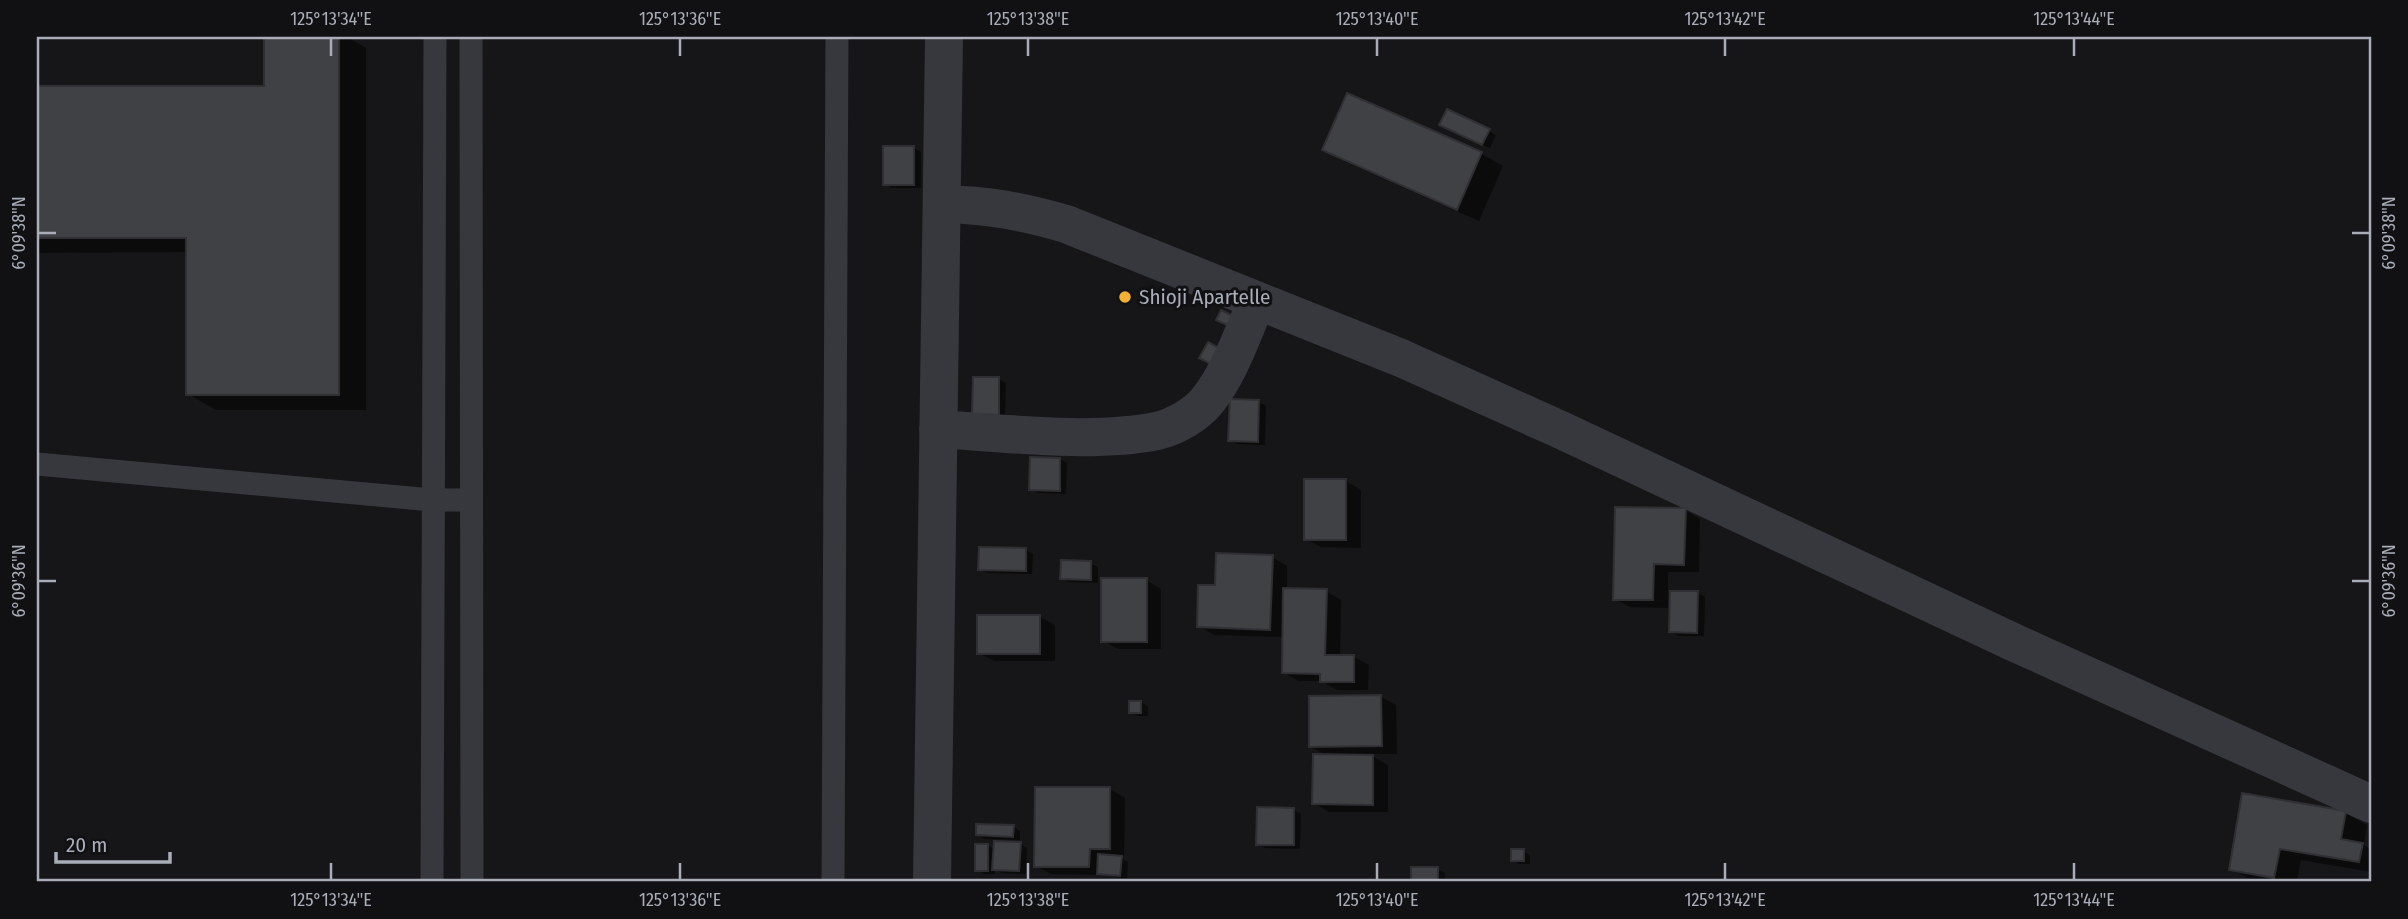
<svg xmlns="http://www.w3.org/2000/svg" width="2408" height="919" font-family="'Fira Sans Condensed',sans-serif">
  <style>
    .shadow { fill: #0007 }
    .building { fill: #404145; stroke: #303034; stroke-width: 2 }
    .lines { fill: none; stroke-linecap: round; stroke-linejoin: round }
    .lane { stroke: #37383d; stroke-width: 23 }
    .street { stroke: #37383d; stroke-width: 38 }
    .ticks { fill: none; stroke: #a8adb8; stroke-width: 2.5 }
    .poi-dot { fill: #f2b134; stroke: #111113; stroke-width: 2.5 }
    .labels { text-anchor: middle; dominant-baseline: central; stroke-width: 6; stroke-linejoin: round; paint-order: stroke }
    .poi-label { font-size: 21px; fill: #a8adb8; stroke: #111113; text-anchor: start }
    .neatline { fill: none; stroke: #a8adb8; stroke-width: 2.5 }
    .ticks-label { font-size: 18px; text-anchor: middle; fill: #a8adb8 }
  </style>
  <rect width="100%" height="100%" fill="#161618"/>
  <path class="shadow" d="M265 37H347L366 48V410H216L188 394V252L37 253V88H265Z
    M1348 96 1482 154 1503 166 1479 221 1346 162 1324 150Z
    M1448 129 1489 131 1496 135 1490 148Z
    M914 148 921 152V188H892L885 184Z
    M999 379 1006 383 1005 418 981 417Z
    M1259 402 1266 406 1265 445 1237 444 1230 440Z
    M1060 459 1067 463 1066 494 1038 493 1031 489Z
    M1346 481 1361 490V548L1321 547 1306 539Z
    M1685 510 1700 519 1699 572H1668V608L1630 607 1615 599Z
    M1026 550 1033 554 1032 574 987 573 980 569Z
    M1272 557 1287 566V590L1326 591 1341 600 1340 657H1354L1369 665 1368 690H1337L1321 681H1298L1283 672 1284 637 1214 635 1199 626 1217 587Z
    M1090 563 1098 567V583L1069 582 1062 578Z
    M1146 580 1161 589V649H1118L1103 641Z
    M1698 593 1705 597 1704 636H1678L1671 631Z
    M1040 617 1055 625V661H994L979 653Z
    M1381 697 1396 705 1397 754H1369L1388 765V812H1329L1314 803 1327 756 1310 746Z
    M1141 702 1148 707V716H1138L1130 712Z
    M1110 789 1125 798 1124 856H1118L1128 862 1127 879 1102 875 1051 874 1036 866Z
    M1294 810 1301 814 1300 849 1265 848 1258 844Z
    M2345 813 2367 825 2364 845 2371 850V872L2301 860 2297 882H2256L2231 869Z
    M1013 827 1020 831V840L984 839 977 834Z
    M1020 844 1027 848 1026 874 1001 873 995 869V874H984L977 869 988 845 995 850Z
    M1523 851 1530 855V864H1519L1512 860Z
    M1413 869H1438L1445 873V882H1413Z"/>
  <path class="building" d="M264 37H339V395H186V238H37V86H264Z
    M1347 93 1482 152 1457 210 1322 150Z
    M1447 109 1490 129 1482 145 1439 125Z
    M883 146H914V185H883Z
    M1221 310 1239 319 1234 328 1216 320Z
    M1208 342 1219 348 1211 364 1199 358Z
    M973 377H999V415L972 414Z
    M1230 399 1259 400 1258 442 1228 441Z
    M1030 457 1060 458V491L1029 490Z
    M1304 479H1346V540H1304Z
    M1615 507 1686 508 1684 565 1654 564 1653 600H1613Z
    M979 547 1026 548V571L978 570Z
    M1216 553 1273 555 1270 630 1197 627 1198 585H1215Z
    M1061 560 1091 561V580L1060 579Z
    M1101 578H1147V642H1101Z
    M1283 588 1327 589 1325 655H1354V682H1320V674L1282 673Z
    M1670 591H1698L1697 633 1669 632Z
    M977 615H1040V654H977Z
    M1381 695 1382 746 1309 747V696Z
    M1129 701H1141V713H1129Z
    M1313 754 1373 755V805L1312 804Z
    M1035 787H1110V849H1090L1089 867H1034Z
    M2242 793 2346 811 2341 839 2363 843 2359 862 2280 849 2274 878 2229 870Z
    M1257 807 1294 808V845H1256Z
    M976 824 1014 825 1013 837 976 835Z
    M994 841 1021 842 1019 871 992 870Z
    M975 844H988V871H975Z
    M1511 849H1524V861H1511Z
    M1098 854 1122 856 1120 876 1097 874Z
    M1411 867H1438V882H1411Z"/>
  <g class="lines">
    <path class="lane" d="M471 37 472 882
      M37 464 432 500H471
      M432 882 435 37
      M833 882 837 37"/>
    <path class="street" d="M942 204C988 205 1021 211 1066 224L1401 358 1561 430 2013 642 2371 804
      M938 429C1005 433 1092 444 1157 431 1174 427 1196 415 1207 401 1230 373 1242 334 1257 301
      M932 882 944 37"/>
  </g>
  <path class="ticks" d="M331 38V56M680 38V56M1028 38V56M1377 38V56M1725 38V56M2074 38V56M38 233H56M2352 233H2370M38 581H56M2352 581H2370M331 863V880M680 863V880M1028 863V880M1377 863V880M1725 863V880M2074 863V880"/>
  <circle class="poi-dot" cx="1125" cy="297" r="7"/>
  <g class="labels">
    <g class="poi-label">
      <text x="1139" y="297">Shioji Apartelle</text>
    </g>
  </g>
  <rect width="2408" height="919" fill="none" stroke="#111113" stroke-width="77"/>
  <path d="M56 852v10h114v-10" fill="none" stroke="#a8adb8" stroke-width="3.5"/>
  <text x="66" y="852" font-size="21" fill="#a8adb8" stroke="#111113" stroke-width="5" paint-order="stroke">20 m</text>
  <rect x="38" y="38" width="2332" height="842" class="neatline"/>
  <g class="ticks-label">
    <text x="331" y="25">125°13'34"E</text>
    <text x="680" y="25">125°13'36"E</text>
    <text x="1028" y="25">125°13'38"E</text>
    <text x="1377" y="25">125°13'40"E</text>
    <text x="1725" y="25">125°13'42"E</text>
    <text x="2074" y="25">125°13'44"E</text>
    <text transform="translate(19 233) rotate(-90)" y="6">6°09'38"N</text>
    <text transform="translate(2389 233) rotate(-90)" y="6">6°09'38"N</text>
    <text transform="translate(19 581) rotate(-90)" y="6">6°09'36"N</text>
    <text transform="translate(2389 581) rotate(-90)" y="6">6°09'36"N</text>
    <text x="331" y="906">125°13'34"E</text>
    <text x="680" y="906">125°13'36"E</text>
    <text x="1028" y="906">125°13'38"E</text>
    <text x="1377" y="906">125°13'40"E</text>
    <text x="1725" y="906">125°13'42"E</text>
    <text x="2074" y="906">125°13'44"E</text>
  </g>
</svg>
